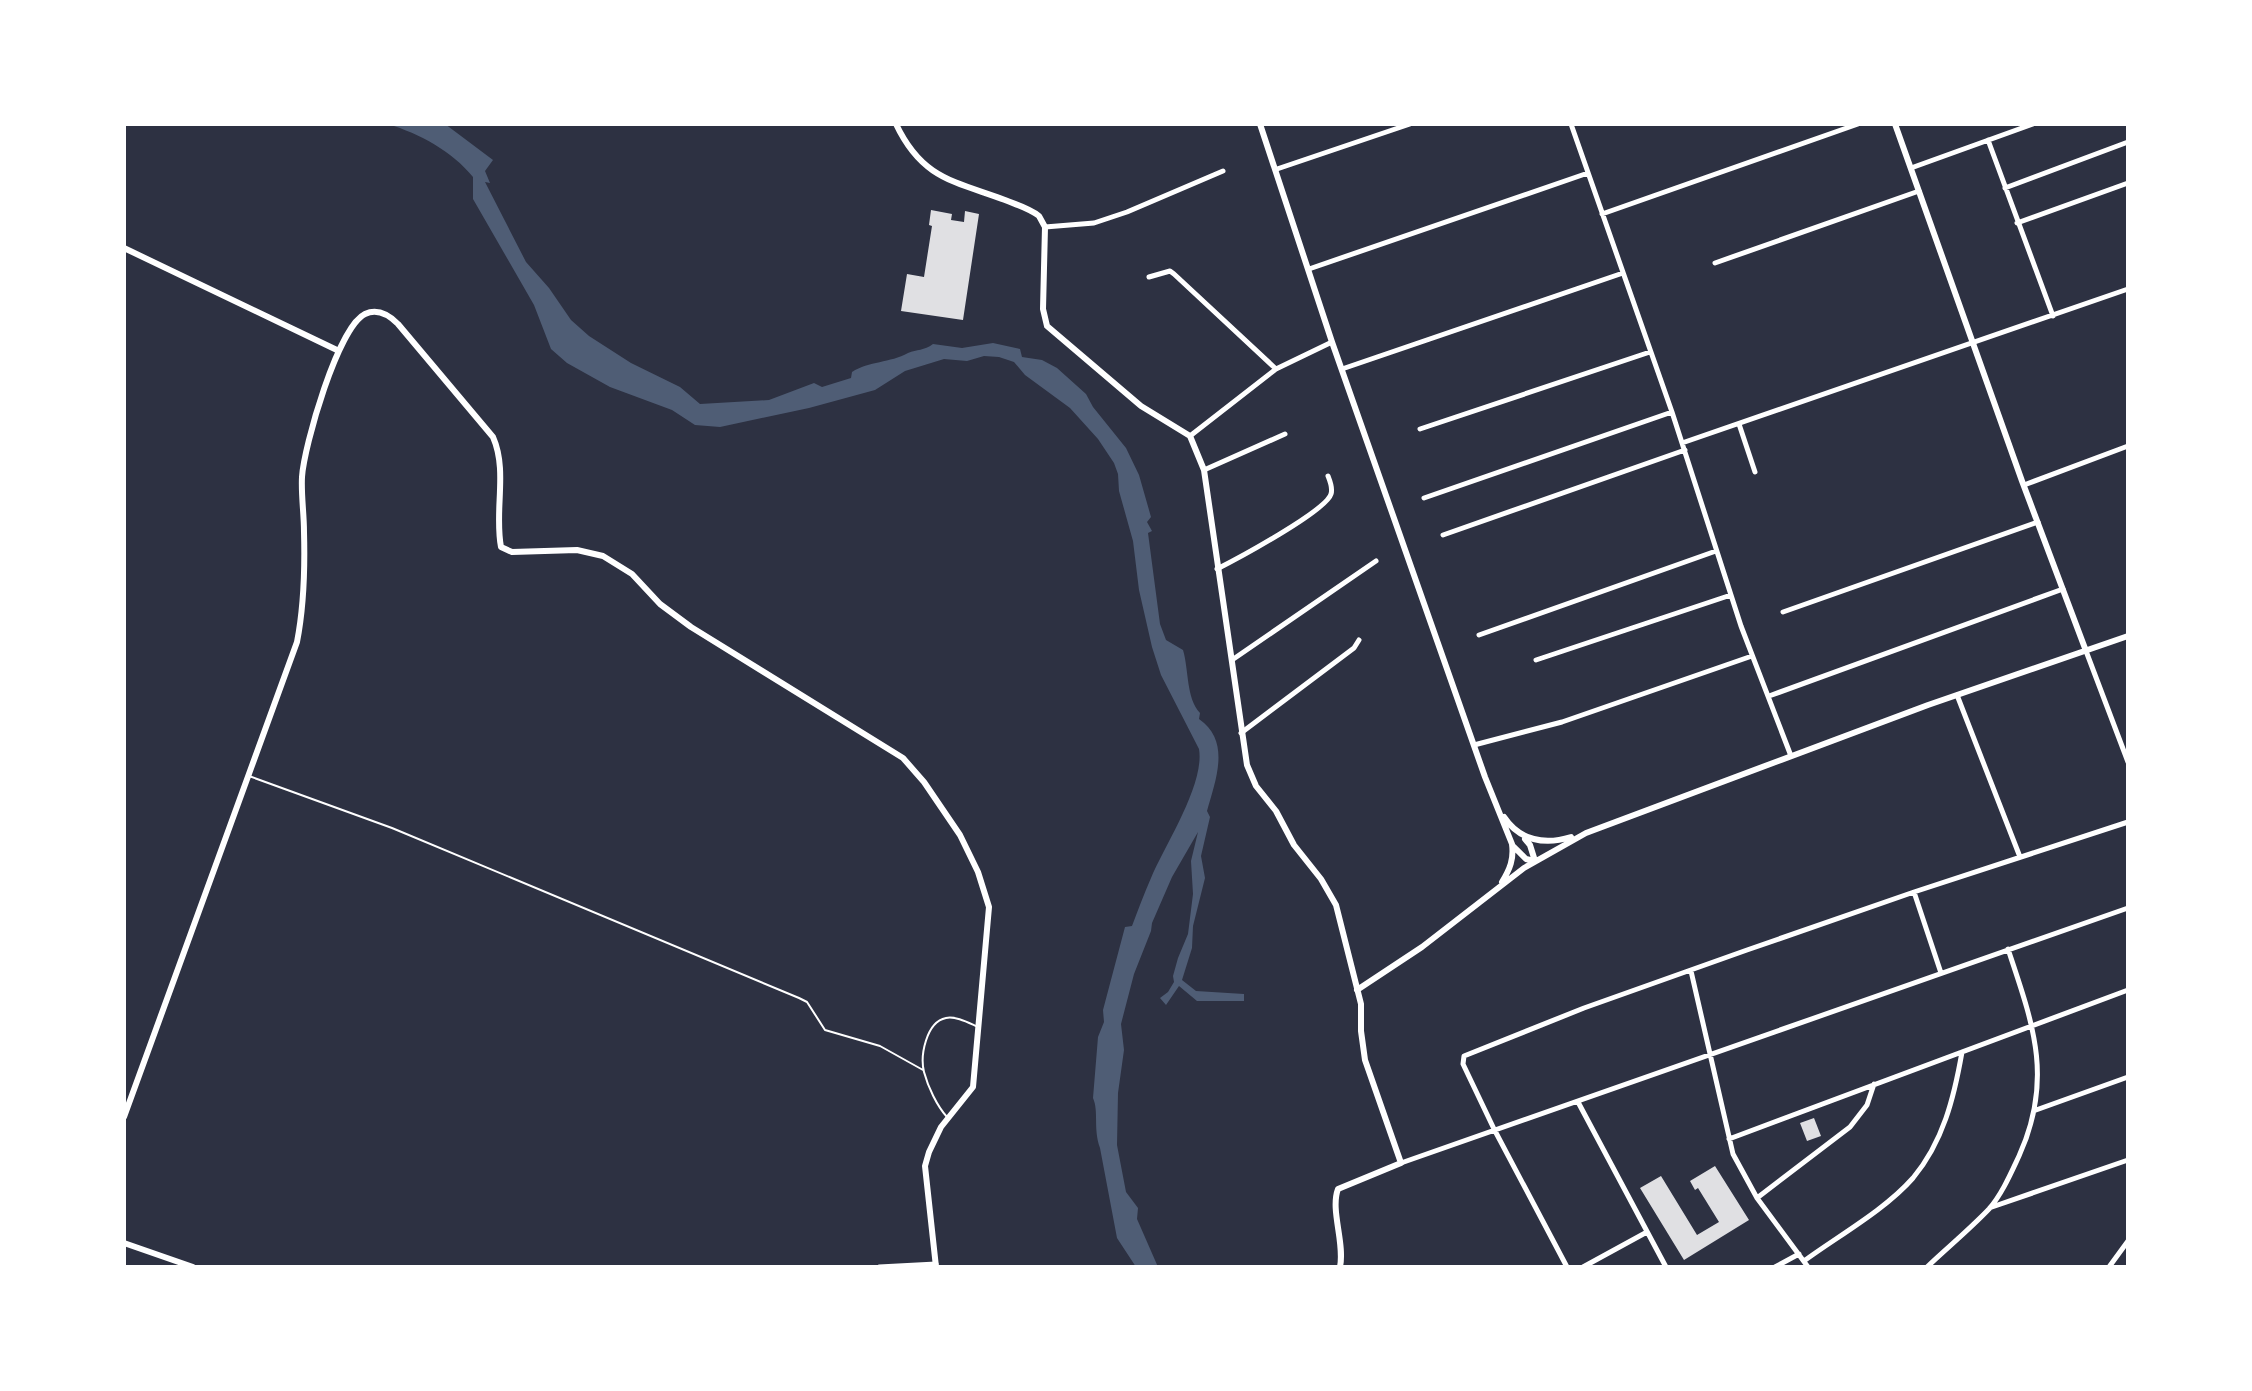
<svg xmlns="http://www.w3.org/2000/svg" width="2252" height="1391" font-family="Karla,sans-serif">
  <style>
    .water { fill: #4f5d75 }
    .building { fill: #e0e0e3 }
    .lines { fill: none; stroke-linecap: round; stroke-linejoin: round }
    .service { stroke: #fff; stroke-width: 2 }
    .minor { stroke: #fff; stroke-width: 5 }
    .tertiary { stroke: #fff; stroke-width: 6 }
  </style>
  <rect width="100%" height="100%" fill="#2d3142"/>
  <path class="water" d="M388 124H445L493 160 485 171 490 183 485 182 526 262 549 288 571 320 589 336 631 363 680 387 700 404 769 400 814 383 822 387 851 378 852 372C869 361 890 363 908 353 917 349 924 351 933 344L962 348 993 343 1020 349 1022 357 1042 360 1057 368 1086 394 1093 407 1126 448 1139 475 1151 517 1147 522 1152 531 1148 533 1160 624 1166 640 1183 650C1189 670 1186 698 1200 713L1199 719C1231 741 1216 779 1207 811L1210 817 1201 856 1205 878 1193 926 1192 948 1182 980 1196 991 1244 994V1001H1197L1179 986 1166 1005 1160 998 1168 992 1174 982 1173 976 1178 958 1188 934 1193 894 1191 861 1198 832 1172 877 1152 923 1151 931 1134 974 1121 1024 1124 1050 1118 1093 1117 1145 1126 1192 1138 1208 1137 1219 1158 1267H1136L1117 1238 1100 1148C1093 1128 1099 1112 1093 1098L1098 1037 1104 1022 1103 1010 1125 927 1132 926C1138 910 1144 894 1151 878 1165 845 1205 784 1199 749L1161 675 1152 647 1139 590 1133 541 1119 491 1118 474 1114 463 1098 439 1070 408 1025 375 1014 362 999 357 984 356 967 361 944 359 905 371 875 390 809 408 720 427 695 425 672 410 610 387 567 363 551 349 534 305 473 199V177C452 151 420 134 388 124Z"/>
  <path class="building" d="M931 210 952 214 951 220 964 222 965 211 979 214 963 320 901 311 907 274 924 277 932 226 929 225Z
    M1814 1118 1821 1136 1807 1141 1800 1123Z
    M1715 1166 1749 1220 1684 1260 1640 1188 1661 1176 1697 1235 1719 1222 1698 1188 1695 1190 1690 1181Z"/>
  <g class="lines">
    <path class="service" d="M249 776 392 828 799 998 807 1002 825 1030 880 1046 923 1070
      M947 1117C937 1106 928 1087 924 1072 920 1056 926 1022 946 1018 955 1016 967 1022 976 1026"/>
    <path class="minor" d="M1571 124 1672 412 1741 626 1791 756
      M1988 140 2053 316
      M1911 168 2033 124
      M1277 169 1410 124
      M2005 188 2128 142
      M1602 214 1858 124
      M2017 223 2128 183
      M1045 227 1094 223 1127 212 1223 171
      M1715 263 1919 191
      M1309 269 1588 173
      M1149 277 1170 271 1174 274 1276 369
      M1342 369 1623 273
      M1739 424 1755 472
      M1420 429 1650 352
      M1190 436 1276 369 1332 342
      M1682 443 2128 289
      M1204 470 1285 434
      M2024 485 2128 446
      M1424 498 1672 412
      M1443 535 1685 450
      M1217 569C1237 559 1326 511 1331 494 1333 488 1330 481 1328 476
      M1783 612 2038 522
      M1479 635 1716 551
      M2086 651 2128 762
      M1232 660 1376 561
      M1536 660 1731 595
      M1957 695 2020 857
      M1769 696 2063 589
      M1241 733 1354 648 1359 640
      M1474 745 1562 722 1752 656
      M1914 892 1941 973
      M1691 971 1733 1154 1757 1198 1808 1267
      M1578 1102 1666 1267
      M2036 1110 2128 1077
      M1729 1139 2128 990
      M1401 1163 2128 908
      M1757 1198 1850 1127 1867 1105 1874 1084
      M1992 1207 2128 1160
      M1804 1261C1838 1236 1885 1210 1913 1178 1943 1142 1954 1098 1962 1052
      M879 1267 936 1264
      M1567 1267 1494 1129 1463 1064 1464 1056 1584 1008 1747 950 1914 892 2128 822
      M1583 1267 1647 1232
      M1775 1267 1799 1254
      M1927 1267C1947 1248 1970 1229 1989 1209 2002 1194 2011 1173 2019 1156 2054 1079 2033 1024 2008 949
      M2109 1267 2128 1241"/>
    <path class="tertiary" d="M896 124C922 179 954 181 1005 200 1017 205 1029 208 1039 216L1045 227 1043 309 1047 326 1141 406 1190 436 1204 470 1247 765 1256 786 1276 811 1294 845 1321 879 1336 905 1361 1004V1031L1365 1060 1401 1163 1338 1189C1330 1210 1345 1243 1340 1267
      M1260 124 1332 342 1485 777 1512 844C1514 859 1510 869 1502 882
      M1895 124 2022 481 2086 651
      M124 248 339 351
      M1504 817C1520 841 1545 845 1571 837
      M1525 839 1530 845 1535 861
      M1514 847 1526 859 1534 861
      M1357 990 1422 947 1524 868 1586 833 1928 705 2128 636
      M124 1117 297 642C304 606 305 568 304 532 304 513 301 495 302 477 304 446 338 327 365 314 378 308 389 315 398 324L493 437C508 471 494 511 501 547L512 552 577 550 603 556 632 574 660 604 691 627 903 758 924 782 960 835 978 872 989 907 973 1087 941 1127 929 1152 925 1166 936 1267
      M124 1243 193 1267"/>
  </g>
  <rect width="2252" height="1391" fill="none" stroke="#ffffff" stroke-width="252"/>
</svg>
